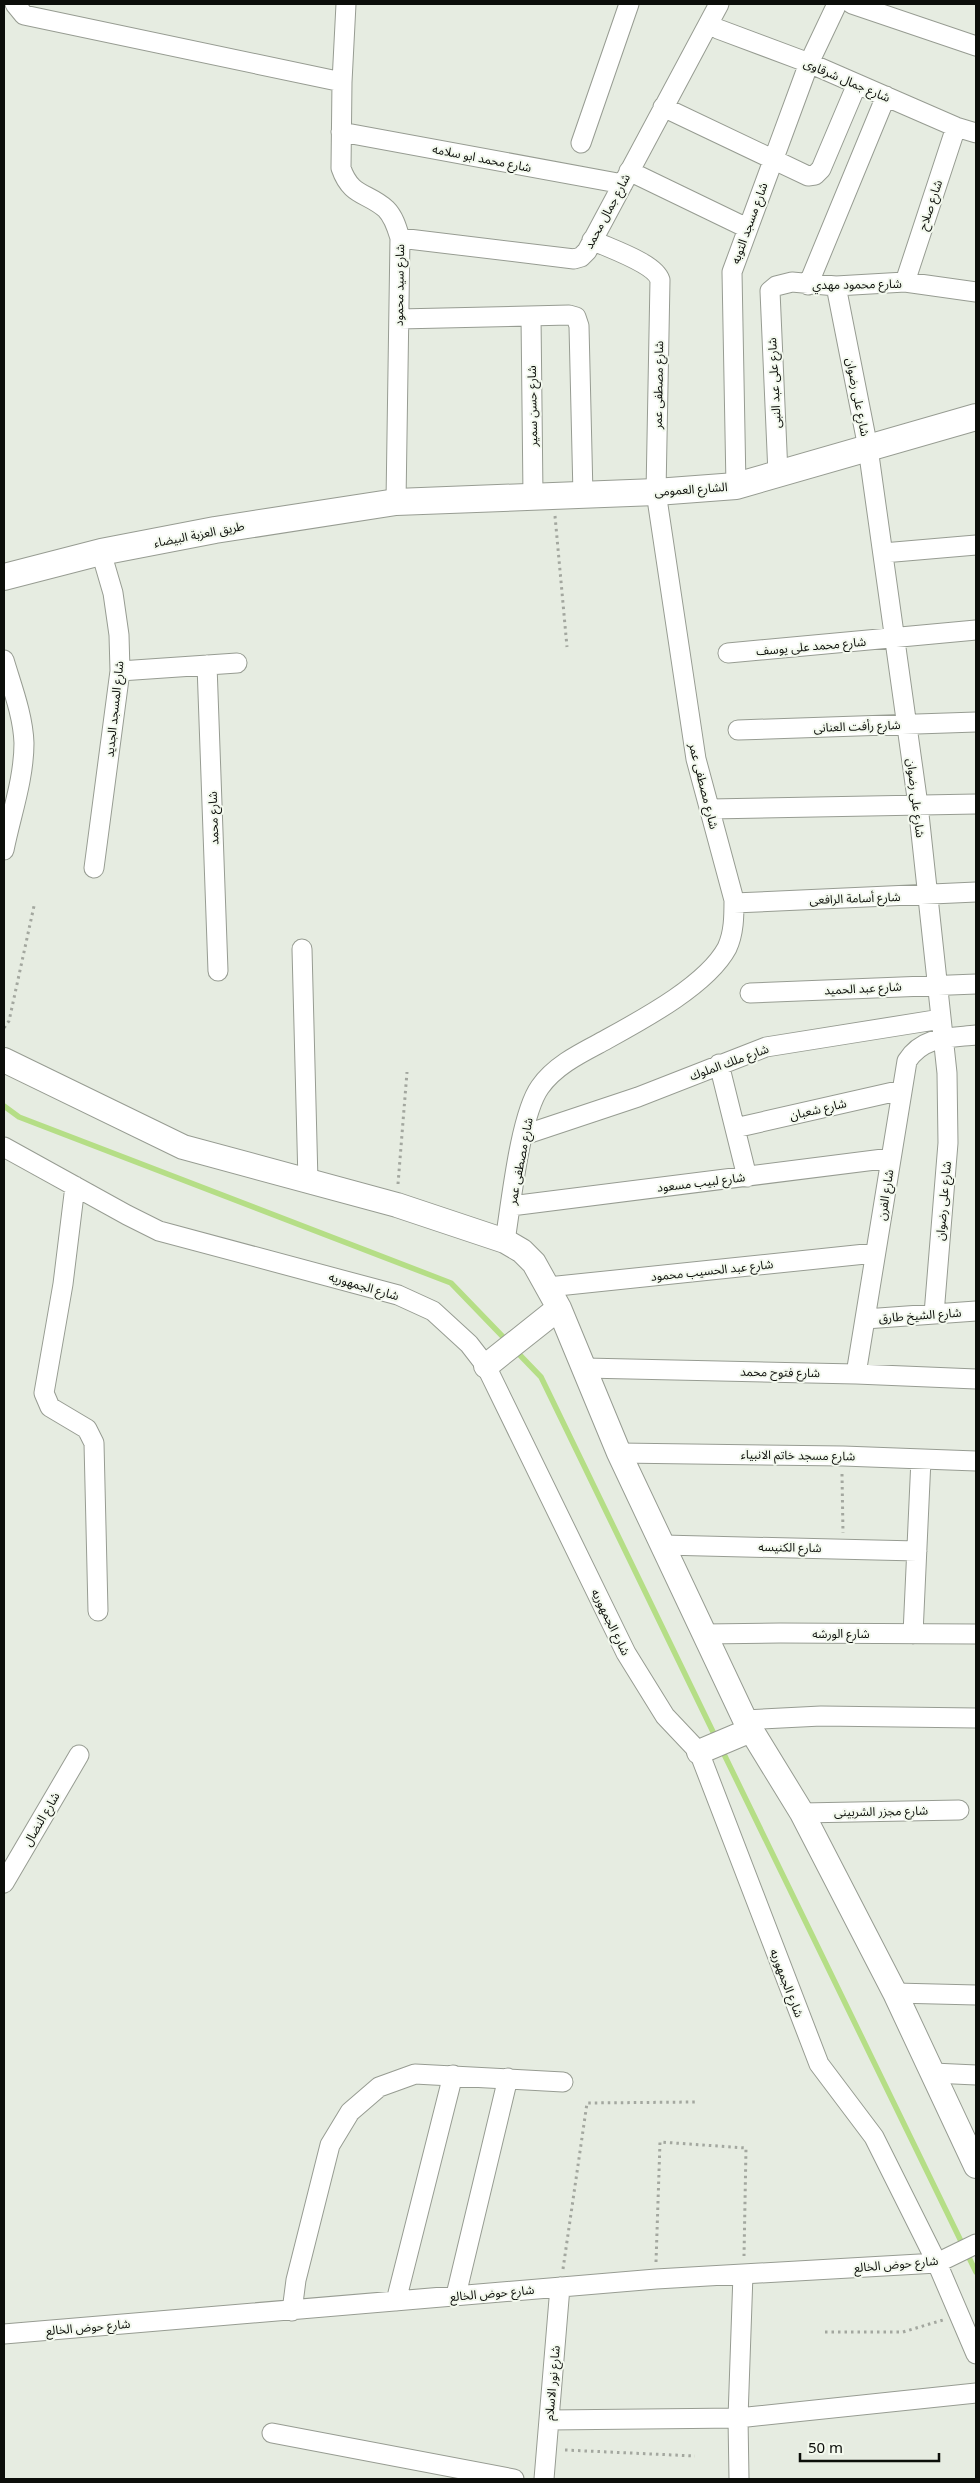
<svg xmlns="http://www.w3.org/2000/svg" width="980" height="2483" font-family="'Noto Sans','Noto Sans Arabic',sans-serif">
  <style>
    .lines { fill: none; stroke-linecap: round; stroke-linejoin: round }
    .stream { stroke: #b5de86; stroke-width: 5.5 }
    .minor-casing { stroke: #979c92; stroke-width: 21 }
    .tertiary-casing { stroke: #979c92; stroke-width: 26 }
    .secondary-casing { stroke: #979c92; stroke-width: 28 }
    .path { stroke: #a3a79f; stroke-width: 3; stroke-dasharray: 2.5 4; stroke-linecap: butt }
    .minor { stroke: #fff; stroke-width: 19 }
    .tertiary { stroke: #fff; stroke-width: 24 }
    .secondary { stroke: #fff; stroke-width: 26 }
    .labels { text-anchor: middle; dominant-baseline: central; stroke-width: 4; stroke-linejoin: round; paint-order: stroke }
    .street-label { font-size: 12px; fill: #0c0e0a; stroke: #f3f9ee }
  </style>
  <rect width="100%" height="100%" fill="#e6ece1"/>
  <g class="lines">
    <path class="stream" d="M4 1106 19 1117 451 1283 507 1341
      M515 1350 541 1377 716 1738
      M721 1748 976 2272"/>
    <g class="minor-casing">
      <path id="minor" d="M15 4 24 15 342 82
        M346 4 342 82 341 168C351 197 367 192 386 209 394 217 397 228 400 238L396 502
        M852 4 976 46
        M718 29 809 63 956 127 976 133
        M663 107 808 176 815 175 821 169 857 84
        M341 132 623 184
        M581 143 629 4
        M629 171 747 228
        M400 238 574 259 581 257 587 251 719 4
        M905 282 956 127
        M808 285 886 96
        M836 286 868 448 918 805 947 1073 948 1143 934 1314
        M531 316 533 496
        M399 319 569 315 576 317 579 326 583 495
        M778 474 770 291 776 286 792 282 836 286 905 282 976 292
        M736 486 732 272 809 63 837 4
        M883 553 976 545
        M728 653 976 630
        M4 660C12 687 23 715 24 743 24 779 11 815 4 850
        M207 665 218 971
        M120 671 237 663
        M738 730 976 722
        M710 809 976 804
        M94 868 120 671 119 635 113 593 101 552
        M734 903 976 892
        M302 949 308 1181
        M750 993 976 984
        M719 1064 747 1177
        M735 1128 902 1090
        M524 1135 638 1097 766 1047 941 1019
        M4 1147 127 1215 159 1231 398 1295 433 1311 469 1344 486 1366 626 1653 665 1716 699 1752 819 2064 874 2137 937 2263 976 2354
        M75 1186 63 1284 44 1393 50 1407 87 1429 94 1443 98 1611
        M511 1206 891 1158
        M505 1241C511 1204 520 1115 540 1087 554 1067 577 1055 598 1044 636 1023 706 987 727 948 734 933 734 916 734 900L696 759 656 492 660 280C655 263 608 248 592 240
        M548 1287 875 1253
        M865 1319 976 1311
        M585 1368 856 1374 976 1379
        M856 1374 907 1061C923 1036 949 1038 976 1035
        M619 1453 843 1456 976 1461
        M663 1545 917 1551
        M705 1634 780 1633 976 1634
        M913 1634 921 1459
        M745 1720 821 1716 976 1718
        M802 1813 959 1810
        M4 1883 79 1755
        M895 1993 976 1995
        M933 2073 976 2075
        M456 2295 508 2078
        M396 2301 453 2075
        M292 2311 296 2280 330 2145 350 2112 379 2087 415 2074 563 2082
        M4 2334 656 2279 937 2263 976 2244
        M549 2420 738 2418 976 2393
        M272 2433 514 2479
        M544 2479 560 2287
        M739 2479 738 2418 743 2274"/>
    </g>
    <g class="tertiary-casing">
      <path id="tertiary" d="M4 1060 183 1147 397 1205 505 1241 522 1251 534 1263 559 1308 619 1453 745 1720 802 1813 895 1993 976 2166
        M486 1366 559 1308
        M699 1752 751 1730"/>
    </g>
    <g class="secondary-casing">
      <path id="secondary" d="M4 577 101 552 215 530 396 502 656 492 736 486 976 417"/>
    </g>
    <path class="path" d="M555 516 567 647
      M4 1028 9 1021 34 906
      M398 1184 407 1072
      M842 1474 843 1533
      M656 2262 660 2142 746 2148 744 2256
      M563 2269 587 2103 695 2102
      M825 2332H903L943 2320
      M565 2450 695 2456"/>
    <use href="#minor" class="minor"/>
    <use href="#tertiary" class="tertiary"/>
    <use href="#secondary" class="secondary"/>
  </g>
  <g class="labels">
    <g class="street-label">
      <text transform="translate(847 80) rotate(23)">شارع جمال شرقاوى</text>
      <text transform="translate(482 158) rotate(11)">شارع محمد ابو سلامه</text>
      <text transform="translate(930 205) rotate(-72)">شارع صلاح</text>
      <text transform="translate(607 211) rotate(-62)">شارع جمال محمد</text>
      <text transform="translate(749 223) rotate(-70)">شارع مسجد التوبه</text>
      <text transform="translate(857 284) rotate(-1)">شارع محمود مهدي</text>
      <text transform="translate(399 285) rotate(-89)">شارع سيد محمود</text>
      <text transform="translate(774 383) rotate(-93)">شارع على عبد النبى</text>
      <text transform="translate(658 385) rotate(-89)">شارع مصطفى عمر</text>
      <text transform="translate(858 397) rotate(79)">شارع على رضوان</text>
      <text transform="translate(532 406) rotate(-91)">شارع حسن سمير</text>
      <text transform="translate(691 489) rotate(-4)">الشارع العمومى</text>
      <text transform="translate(199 534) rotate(-11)">طريق العزبة البيضاء</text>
      <text transform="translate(811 646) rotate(-5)">شارع محمد على يوسف</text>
      <text transform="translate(114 709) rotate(-84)">شارع المسجد الجديد</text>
      <text transform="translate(857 726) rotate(-2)">شارع رأفت العنانى</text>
      <text transform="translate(704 786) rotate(76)">شارع مصطفى عمر</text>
      <text transform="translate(916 798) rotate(83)">شارع على رضوان</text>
      <text transform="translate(213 818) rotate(-92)">شارع محمد</text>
      <text transform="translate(855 898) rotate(-2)">شارع أسامة الرافعى</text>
      <text transform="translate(863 988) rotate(-3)">شارع عبد الحميد</text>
      <text transform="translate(729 1062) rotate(-20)">شارع ملك الملوك</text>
      <text transform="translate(818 1109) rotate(-13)">شارع شعبان</text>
      <text transform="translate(520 1161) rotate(-79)">شارع مصطفى عمر</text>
      <text transform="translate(701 1182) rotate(-7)">شارع لبيب مسعود</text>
      <text transform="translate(885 1195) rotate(-81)">شارع الفرن</text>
      <text transform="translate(943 1201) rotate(-85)">شارع على رضوان</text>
      <text transform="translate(712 1270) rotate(-6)">شارع عبد الحسيب محمود</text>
      <text transform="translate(364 1286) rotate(16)">شارع الجمهوريه</text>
      <text transform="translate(920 1315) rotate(-4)">شارع الشيخ طارق</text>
      <text transform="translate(780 1372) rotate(1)">شارع فتوح محمد</text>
      <text transform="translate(798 1455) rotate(1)">شارع مسجد خاتم الانبياء</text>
      <text transform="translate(790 1547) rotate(1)">شارع الكنيسه</text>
      <text transform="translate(611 1622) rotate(64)">شارع الجمهوريه</text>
      <text x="841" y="1633">شارع الورشه</text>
      <text transform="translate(881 1811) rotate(-1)">شارع مجزر الشربينى</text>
      <text transform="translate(41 1819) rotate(-60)">شارع النضال</text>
      <text transform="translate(787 1983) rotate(69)">شارع الجمهوريه</text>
      <text transform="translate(896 2264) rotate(-5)">شارع حوض الخالع</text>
      <text transform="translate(492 2293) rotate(-5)">شارع حوض الخالع</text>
      <text transform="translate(88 2327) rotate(-5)">شارع حوض الخالع</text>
      <text transform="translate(552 2383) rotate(-85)">شارع نور الاسلام</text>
    </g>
  </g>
  <rect width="980" height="2483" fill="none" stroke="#0c0e0a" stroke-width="10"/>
  <path d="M800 2453v8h139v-8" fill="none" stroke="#0c0e0a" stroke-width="2.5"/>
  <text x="808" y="2453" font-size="15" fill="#0c0e0a" stroke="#f3f9ee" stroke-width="4" paint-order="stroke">50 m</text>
</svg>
